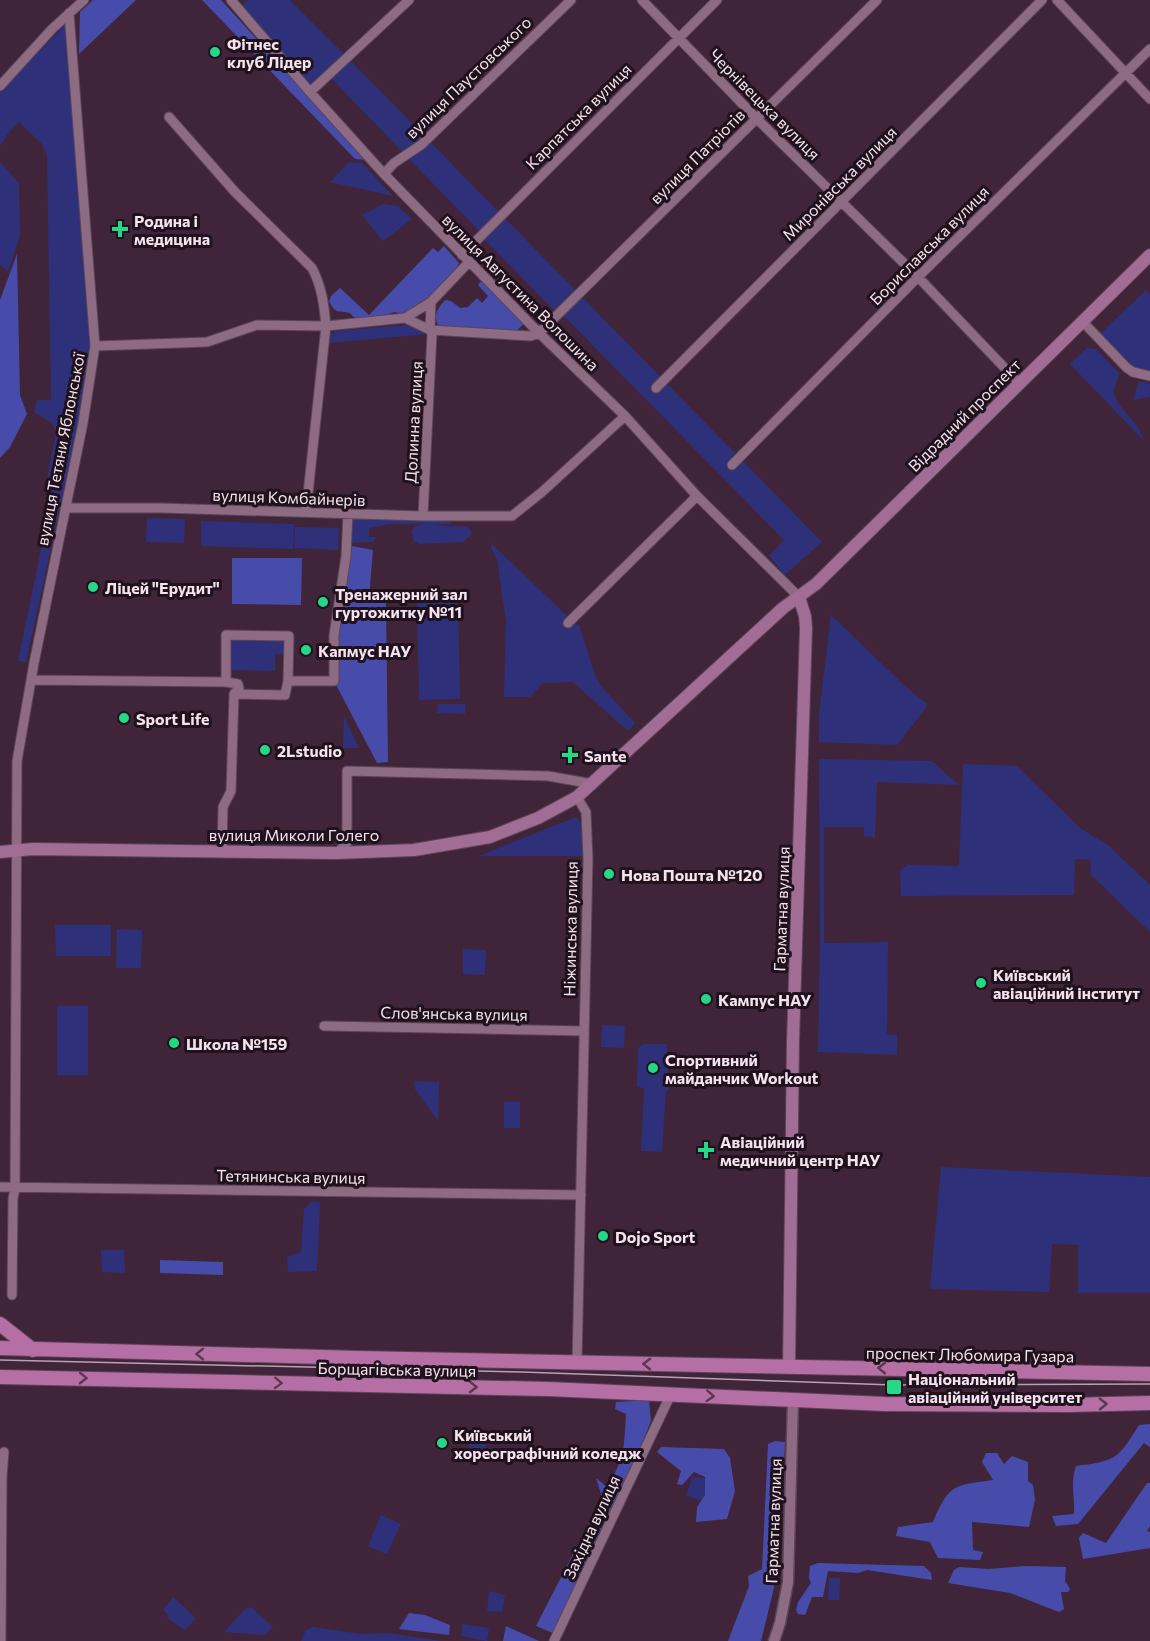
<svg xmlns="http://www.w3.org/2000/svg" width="1150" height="1641" font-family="Commissioner,sans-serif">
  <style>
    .green { fill: #2e3179 }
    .forest { fill: #474caa }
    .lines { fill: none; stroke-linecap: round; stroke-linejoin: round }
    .minor-casing { stroke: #5c4456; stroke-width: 11 }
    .tertiary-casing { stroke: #5c4456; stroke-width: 13 }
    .secondary-casing { stroke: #5c4456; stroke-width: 14 }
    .primary-casing { stroke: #5c4456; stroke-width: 16 }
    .minor { stroke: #8d6b83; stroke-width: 9 }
    .tertiary { stroke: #8d6b83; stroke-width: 10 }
    .secondary { stroke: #a16d94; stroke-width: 12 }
    .primary { stroke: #b56fa4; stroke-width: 14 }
    .tram { stroke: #b8a1b1; stroke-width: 1.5 }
    .oneway { stroke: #5b3752 }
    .poi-dot { fill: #24d886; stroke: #1f121c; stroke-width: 2 }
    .labels { text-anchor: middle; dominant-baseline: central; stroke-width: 6; stroke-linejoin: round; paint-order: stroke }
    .poi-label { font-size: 16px; font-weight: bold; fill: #f5e2ef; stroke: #1f121c; text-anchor: start }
    .street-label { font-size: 16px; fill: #f5e2ef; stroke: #1f121c }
  </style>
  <rect width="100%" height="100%" fill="#402439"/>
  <path class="green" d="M248 0H290L348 58 310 92 238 8Z
    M68 22 95 346 26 662 18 661 51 501 45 489 56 432 52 423 34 412 37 400H51L47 155 41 143 19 122 9 132 0 146V92Z
    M349 59 822 542 785 575 769 556 784 540 568 320 554 310 483 238 479 231 331 78Z
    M0 162 19 183 20 235 8 272 0 264Z
    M349 162 362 163 393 196 330 182Z
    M383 204 398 206 412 219 383 241 362 215Z
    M1146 290 1150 294V373L1133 368 1099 335Z
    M407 325 427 334 330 343 331 335 336 331Z
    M1087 348 1096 349 1119 373C1118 379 1114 386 1114 392 1115 407 1140 422 1144 441L1070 364Z
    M1139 381 1150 384V397L1133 400Z
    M352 517 451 520V524L433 525 467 527 471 530 472 534 463 542 419 544 414 541 412 531 414 527 422 524H392L369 528V537H376L374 542 348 543Z
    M147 518 185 519 184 543 146 542Z
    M201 521 294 524 293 549 201 546Z
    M295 527 339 528 338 550 294 548Z
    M491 543 567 616V620L572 624 579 625 595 675 601 686 635 723 628 731 573 682 543 683 530 697H504L506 622 497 559 491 548Z
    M458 602 460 699 419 700 417 603Z
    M831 615 905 686 928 705 897 745 819 742V714Z
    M230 638 286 640 285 654H275V671L231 670Z
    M438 704H465V714L437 713Z
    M344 716 359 748H343Z
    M819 759 932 761 959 785 877 782 875 837 864 836V827H824V943L888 942 887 1034 897 1035V1055L818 1052 820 933Z
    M963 764 1017 766 1080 828 1109 846 1150 885V932L1091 875 1090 860 1075 859 1074 895 901 896 900 870 908 865 959 866Z
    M576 817C587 827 584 842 583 856H479Z
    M55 925H111V956H56Z
    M117 929 142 930 141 968H116Z
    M463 949 486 950 485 975 463 974Z
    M57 1006H88V1075H57Z
    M602 1025 625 1026 624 1048 601 1047Z
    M644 1044H667L669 1091H666L662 1152 641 1151 644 1088 637 1087 638 1049 641 1045Z
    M414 1081 439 1082 438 1121 415 1089Z
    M504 1102H520V1128H504Z
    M941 1167 1150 1177V1293H1078V1245L1052 1244 1049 1292 930 1289Z
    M312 1201 320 1202 317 1271 288 1272 287 1257 301 1252 304 1209Z
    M101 1250H124L125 1273 102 1272Z
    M469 1436 486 1437V1449H469Z
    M693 1476 722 1483 721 1509 686 1495Z
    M381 1515 401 1524 387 1554 368 1546Z
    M829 1578H840L839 1600H828Z
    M489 1591 505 1595 502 1612 487 1611Z
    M173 1597 196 1618 185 1630 167 1618 169 1615 163 1610Z
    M251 1607 273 1627 265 1635 224 1632 245 1609Z
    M462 1624 489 1628 487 1641 461 1636Z
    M313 1627 361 1634 388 1633 442 1641H301L306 1630Z"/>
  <path class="forest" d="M93 0H136L79 54 80 12Z
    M202 0H221L367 160 355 159Z
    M444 246 459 263C450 282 418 320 394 312 382 317 359 326 350 313 338 310 336 315 329 301L331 296 340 288 369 315 433 248 438 252Z
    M17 254 20 395 27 414 10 447 0 458V300Z
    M481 281 525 323 516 331 446 328 438 325C433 315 438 308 445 300L451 301 460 308 468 307 477 298 482 303 488 296 478 285Z
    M347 545 373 550 369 599 386 602 388 762 377 763 334 681Z
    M232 558H302L301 605 232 604Z
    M160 1260 223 1262V1275L160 1273Z
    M649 1400 651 1421 617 1504 607 1514 577 1588 564 1608 555 1634 536 1626 591 1519 603 1500 596 1478 607 1487C625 1458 624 1447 626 1414L615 1409 616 1402Z
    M1150 1424V1447L1144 1443 1078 1524 1056 1526 1052 1516 1074 1514C1075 1498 1070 1482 1076 1466 1116 1461 1118 1459 1139 1425Z
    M775 1441 785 1442 780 1563 761 1641H728L749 1586 748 1576 762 1569 768 1444Z
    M661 1447 724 1449 730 1458 735 1491 727 1519 696 1522 697 1507 705 1495V1477L694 1472 682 1485 677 1484 681 1471 657 1452Z
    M986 1453H997L1004 1464 1012 1456 1028 1462V1481L1033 1485 1035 1500 1029 1527 972 1522 973 1550 983 1552 980 1560 938 1558 930 1542 896 1536 898 1527 933 1522C950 1483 953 1486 993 1480L982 1462Z
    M1147 1483H1150V1526L1147 1531 1150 1532V1548L1083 1559 1079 1538 1083 1533 1106 1543Z
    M818 1563 924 1566 931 1573 932 1580 867 1570 858 1573 828 1571 823 1597H812L805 1615 798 1614 796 1610 798 1602 811 1583 809 1578 810 1566Z
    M1024 1566 1066 1567 1065 1581 1070 1589 1068 1592H1061L1064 1609 1059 1612 1010 1593 948 1583 954 1570 959 1567 989 1569Z
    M409 1613 425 1615 450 1625 449 1635 399 1629Z
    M506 1626 539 1641H503Z"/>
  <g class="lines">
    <g class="minor-casing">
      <path id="minor" d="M231 0 310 92 384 174 539 333 625 416 697 496 799 597
        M642 0 756 118 918 277 1019 383
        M1057 0 1150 99
        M0 86 52 29 84 0
        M310 92 409 0
        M169 117 235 192 312 268C322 287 324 305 326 326L306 512
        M384 174 394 163 421 145 571 0
        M462 255 717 0
        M405 318 431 302 469 262
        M1082 321 1127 368 1133 372 1150 376
        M95 346 207 342 257 325 326 326 405 318 430 330 531 336 539 333 877 0
        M656 388 1042 0
        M732 465 918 277 1150 49
        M65 508H162L423 516H512L542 492 625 416
        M423 516 432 334 430 330 431 302
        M568 623 697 496
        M31 680 226 682V635L289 636 288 681
        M226 682 238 684 239 688 234 694
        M222 850 223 807 231 791 234 694 285 695 288 681H334V635L346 556 348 513
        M337 853 347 843V771L548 776 593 784
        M324 1026 584 1031
        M0 1187 581 1195
        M12 1295 13 1199 15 1188 17 761 34 663 83 423 95 346 69 13
        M577 1363 588 859 586 812 577 797
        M1 1641 2 1477 4 1452
        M554 1641 671 1394"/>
    </g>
    <g class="tertiary-casing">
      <path id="tertiary" d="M774 1641 780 1623 788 1582 793 1401"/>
    </g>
    <g class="secondary-casing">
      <path id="secondary" d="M0 852 33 849 337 853 414 850 490 837 538 818 577 797 783 608 816 584 1150 255
        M789 1367 793 1041 806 628 805 616 799 597"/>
    </g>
    <g class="primary-casing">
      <path id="primary" d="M0 1324 33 1350
        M0 1348 357 1358 1150 1374
        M0 1377 548 1389 884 1404 1069 1405 1150 1403"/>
    </g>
    <use href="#minor" class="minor"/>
    <use href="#tertiary" class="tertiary"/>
    <use href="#secondary" class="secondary"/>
    <use href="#primary" class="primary"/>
    <path class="tram" d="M0 1360 522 1372 894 1385 1150 1384"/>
  </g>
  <defs><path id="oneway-chevron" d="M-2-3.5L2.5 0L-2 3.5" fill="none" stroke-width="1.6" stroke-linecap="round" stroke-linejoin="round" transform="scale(1.5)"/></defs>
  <g class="oneway">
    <use href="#oneway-chevron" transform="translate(200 1354) rotate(-179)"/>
    <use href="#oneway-chevron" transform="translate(647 1364) rotate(-179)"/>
    <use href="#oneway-chevron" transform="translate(882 1368) rotate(-179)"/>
    <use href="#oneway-chevron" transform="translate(83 1378) rotate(1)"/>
    <use href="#oneway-chevron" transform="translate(278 1383) rotate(2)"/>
    <use href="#oneway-chevron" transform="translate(473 1387) rotate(1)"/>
    <use href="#oneway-chevron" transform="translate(710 1396) rotate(3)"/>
    <use href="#oneway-chevron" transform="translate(1103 1404) rotate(-1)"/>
  </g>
  <g class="poi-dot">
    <circle cx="215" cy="52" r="6"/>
    <path d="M117 220h6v6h6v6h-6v6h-6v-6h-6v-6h6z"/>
    <circle cx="93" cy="587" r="6"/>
    <circle cx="323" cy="602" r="6"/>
    <circle cx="306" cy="650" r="6"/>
    <circle cx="124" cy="718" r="6"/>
    <circle cx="265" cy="750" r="6"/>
    <path d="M567 746h6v6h6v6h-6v6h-6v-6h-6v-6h6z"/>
    <circle cx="609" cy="874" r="6"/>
    <circle cx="981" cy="983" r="6"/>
    <circle cx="706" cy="999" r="6"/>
    <circle cx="174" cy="1043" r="6"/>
    <circle cx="653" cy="1068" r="6"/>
    <path d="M703 1141h6v6h6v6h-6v6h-6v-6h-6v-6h6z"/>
    <circle cx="603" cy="1236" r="6"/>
    <rect x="886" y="1379" width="16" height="16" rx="3"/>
    <circle cx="442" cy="1443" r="6"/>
  </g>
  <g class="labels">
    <g class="poi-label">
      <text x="227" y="43">Фітнес<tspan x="227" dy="18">клуб Лідер</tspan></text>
      <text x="134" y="220">Родина і<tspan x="134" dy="18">медицина</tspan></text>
      <text x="105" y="587">Ліцей "Ерудит"</text>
      <text x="335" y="593">Тренажерний зал<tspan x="335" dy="18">гуртожитку №11</tspan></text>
      <text x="318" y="650">Капмус НАУ</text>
      <text x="136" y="718">Sport Life</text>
      <text x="277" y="750">2Lstudio</text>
      <text x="584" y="755">Sante</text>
      <text x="621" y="874">Нова Пошта №120</text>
      <text x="993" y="974">Київський<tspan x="993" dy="18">авіаційний інститут</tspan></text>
      <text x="718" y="999">Кампус НАУ</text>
      <text x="186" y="1043">Школа №159</text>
      <text x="665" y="1059">Спортивний<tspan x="665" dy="18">майданчик Workout</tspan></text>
      <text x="720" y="1141">Авіаційний<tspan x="720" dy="18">медичний центр НАУ</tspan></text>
      <text x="615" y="1236">Dojo Sport</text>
      <text x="908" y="1378">Національний<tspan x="908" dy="18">авіаційний університет</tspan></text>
      <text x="454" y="1434">Київський<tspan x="454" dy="18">хореографічний коледж</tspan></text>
    </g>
    <g class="street-label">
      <text transform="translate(468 77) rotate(-44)">вулиця Паустовського</text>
      <text transform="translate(765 104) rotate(45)">Чернівецька вулиця</text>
      <text transform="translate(578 116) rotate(-45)">Карпатська вулиця</text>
      <text transform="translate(697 156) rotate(-45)">вулиця Патріотів</text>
      <text transform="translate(839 183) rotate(-45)">Миронівська вулиця</text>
      <text transform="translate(929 245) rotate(-45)">Бориславська вулиця</text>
      <text transform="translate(521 292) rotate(45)">вулиця Августина Волошина</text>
      <text transform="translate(964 415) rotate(-45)">Відрадний проспект</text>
      <text transform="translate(413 422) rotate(-87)">Долинна вулиця</text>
      <text transform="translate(60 449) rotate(-79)">вулиця Тетяни Яблонської</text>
      <text transform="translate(289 497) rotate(2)">вулиця Комбайнерів</text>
      <text x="294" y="834">вулиця Миколи Голего</text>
      <text transform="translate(781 909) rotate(-88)">Гарматна вулиця</text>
      <text transform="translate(570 929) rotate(-89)">Ніжинська вулиця</text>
      <text transform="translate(454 1013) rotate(1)">Слов'янська вулиця</text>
      <text transform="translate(291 1176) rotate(1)">Тетянинська вулиця</text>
      <text transform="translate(970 1354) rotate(1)">проспект Любомира Гузара</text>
      <text transform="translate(397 1369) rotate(1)">Борщагівська вулиця</text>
      <text transform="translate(773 1521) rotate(-88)">Гарматна вулиця</text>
      <text transform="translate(591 1527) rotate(-65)">Західна вулиця</text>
    </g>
  </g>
</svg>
